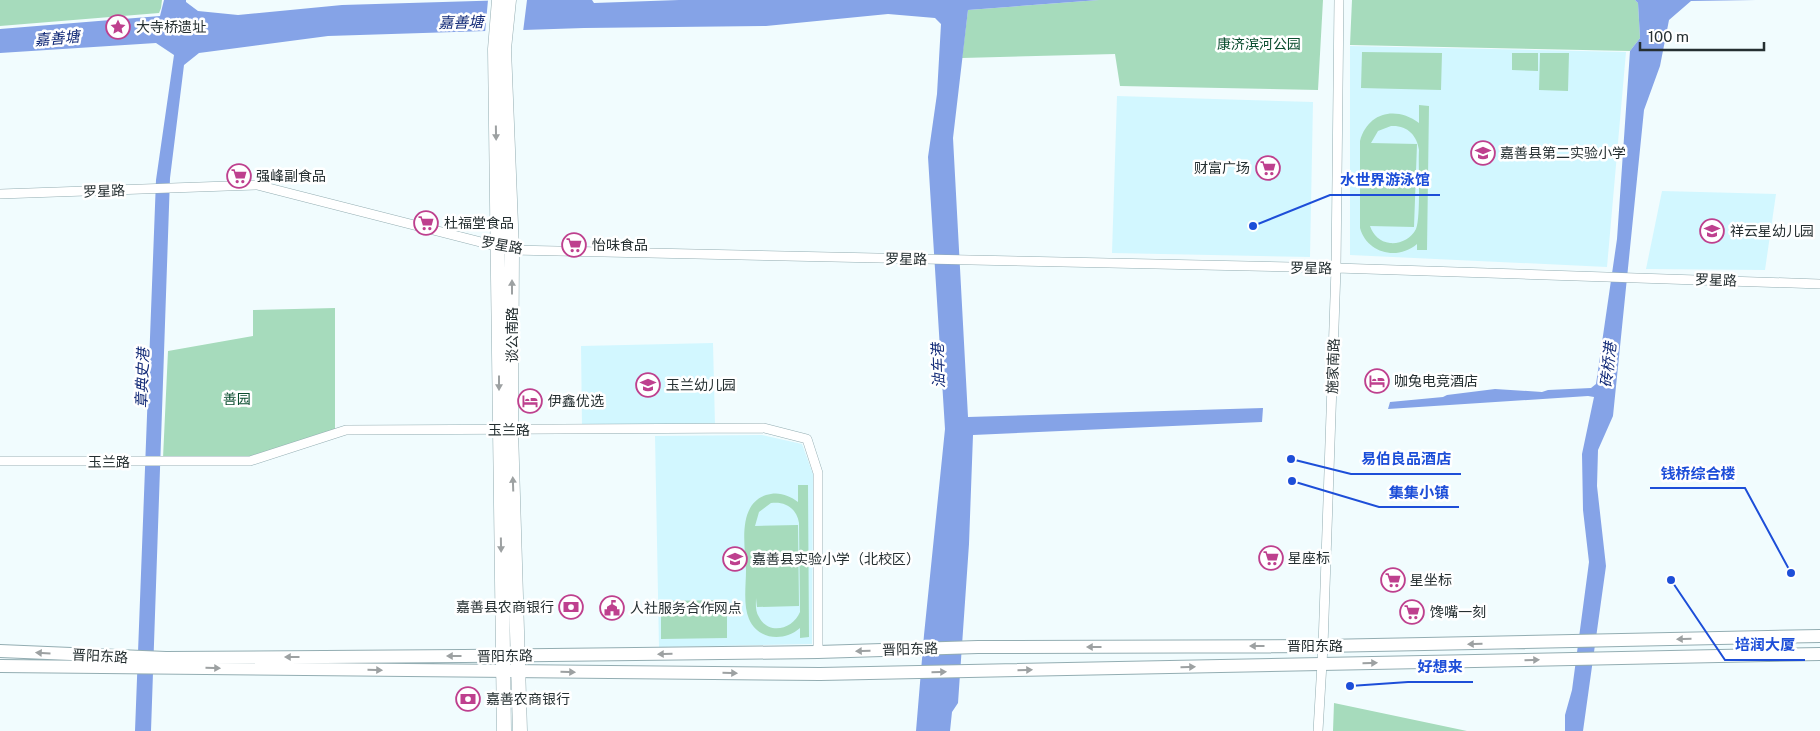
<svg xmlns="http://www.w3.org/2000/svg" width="1820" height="731" font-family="'Public Sans','Noto Sans SC',sans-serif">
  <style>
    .built { fill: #d2f7ff }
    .green { fill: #a6dbbc; fill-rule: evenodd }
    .water { fill: #85a3e7 }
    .pier { fill: #f1fcfe }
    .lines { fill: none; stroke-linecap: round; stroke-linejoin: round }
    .minor-casing { stroke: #93adb2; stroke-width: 10 }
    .secondary-casing { stroke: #93adb2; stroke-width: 14 }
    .primary-casing { stroke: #93adb2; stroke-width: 15 }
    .minor { stroke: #fff; stroke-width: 9 }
    .secondary { stroke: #fff; stroke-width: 12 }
    .primary { stroke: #fff; stroke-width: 14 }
    .oneway { fill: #9da1a2 }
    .labels { text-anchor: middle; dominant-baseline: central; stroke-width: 5; stroke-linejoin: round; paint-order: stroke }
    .poi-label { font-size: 14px; fill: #252f31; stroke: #fff; text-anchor: start }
    .park-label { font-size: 14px; fill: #0a4d2f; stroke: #fff }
    .street-label { font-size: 14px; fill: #252f31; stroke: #fff }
    .water-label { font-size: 15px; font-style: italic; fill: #122a77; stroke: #fff }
    .leader { fill: none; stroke: #1d4ed8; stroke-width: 2 }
    .callout-dot { fill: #1d4ed8; stroke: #fff; stroke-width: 2 }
    .callout-label { font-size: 15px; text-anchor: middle; font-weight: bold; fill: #1d4ed8; stroke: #fff; stroke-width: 5; stroke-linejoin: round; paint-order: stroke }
  </style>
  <rect width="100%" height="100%" fill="#f1fcfe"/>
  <path class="built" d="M1350 46 1626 52 1607 267 1350 255Z
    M1117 96 1313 102 1310 257 1112 253Z
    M1662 191 1776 194 1765 270 1646 269Z
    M713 343 715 425 582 426 581 346Z
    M762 435 802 444 813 474 812 644 659 647 655 436Z"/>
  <path class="green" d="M0 0H162L161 8 159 13 0 26Z
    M1099 0H1323L1318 90 1120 86 1115 54 962 58 968 10Z
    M1352 0H1635L1638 3 1640 38 1630 51 1350 45Z
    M1362 52 1442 53 1441 90 1361 88Z
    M1512 53H1538V71L1512 70Z
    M1540 53H1569L1568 91 1539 90Z
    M1419 105 1429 106 1427 250H1417V244C1397 261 1367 253 1360 228V141C1368 112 1396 106 1419 123ZM1391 126C1407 125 1417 135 1419 150 1418 166 1421 217 1416 229 1411 239 1400 244 1390 243 1380 242 1373 235 1370 226L1414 227 1417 144 1371 143 1378 131Z
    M335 308V429L249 458H163L168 351 253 336V310Z
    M798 485H808L809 637 800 638V628C784 642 758 640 749 619 743 605 746 585 746 570 745 545 737 505 766 495 778 491 789 495 798 502ZM771 503C786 501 797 509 799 523L800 612C793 629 769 636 759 617 755 611 756 604 756 598L757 607 799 606 798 525 755 526 759 512Z
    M727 600V638L661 639V601Z
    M1334 703 1467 731H1333Z"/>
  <path class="water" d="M164 0H186V2L198 11 238 15 342 5 510 0H592L594 3 679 0H1099L968 10 953 138 968 417 1263 408 1262 422 973 435 969 544 958 703 952 712 950 731H916L924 635 945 429 928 157 937 94 941 24 935 18 888 14 766 26 584 28 328 36 199 53 184 65 170 178 151 731H135L156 180 174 55 156 43 0 53V29L160 16Z
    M1635 0H1756L1691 1 1669 20 1660 66 1644 110 1613 416 1598 450 1597 486 1606 566 1583 731H1565V715L1572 690 1589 562 1583 510 1582 454 1594 397 1588 396 1388 409 1390 402 1443 397 1447 395 1495 389 1542 392 1548 390 1591 388 1596 384 1617 239 1630 51 1640 38 1638 3Z"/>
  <path class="pier" d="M488 0H527L523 32 485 33Z"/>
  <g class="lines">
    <g class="minor-casing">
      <path id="minor" d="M0 194 257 185 512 250 1336 268 1820 284
        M0 461H250L346 430 764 428 807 439 818 473V652
        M1318 731 1323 646 1336 268 1339 0"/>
    </g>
    <g class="secondary-casing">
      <path id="secondary" d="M0 651 166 658 464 656 818 652 978 647 1323 646 1820 636
        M0 666 820 674 1820 654"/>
    </g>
    <g class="primary-casing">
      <path id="primary" d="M499 0 495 49 504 731
        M509 0 504 49 512 250 511 430 520 731"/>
    </g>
    <use href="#minor" class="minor"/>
    <use href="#secondary" class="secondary"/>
    <use href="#primary" class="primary"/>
  </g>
  <defs><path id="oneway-solid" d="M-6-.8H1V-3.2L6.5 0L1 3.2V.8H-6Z" transform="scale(1.25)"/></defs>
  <g class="oneway">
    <use href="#oneway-solid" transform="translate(496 133) rotate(89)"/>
    <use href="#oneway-solid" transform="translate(512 287) rotate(-90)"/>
    <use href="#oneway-solid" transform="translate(499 383) rotate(90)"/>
    <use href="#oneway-solid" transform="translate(513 484) rotate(-92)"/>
    <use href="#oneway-solid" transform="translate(501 545) rotate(89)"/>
    <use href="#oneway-solid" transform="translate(1684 639) rotate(179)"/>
    <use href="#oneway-solid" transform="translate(1475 644) rotate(179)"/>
    <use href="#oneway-solid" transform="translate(1257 646) rotate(180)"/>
    <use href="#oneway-solid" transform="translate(1094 647) rotate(180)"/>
    <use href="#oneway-solid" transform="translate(863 651) rotate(178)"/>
    <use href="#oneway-solid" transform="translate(43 653) rotate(-177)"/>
    <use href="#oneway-solid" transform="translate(665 654) rotate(179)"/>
    <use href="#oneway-solid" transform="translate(454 656) rotate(180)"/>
    <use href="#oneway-solid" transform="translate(292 657) rotate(180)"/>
    <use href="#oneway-solid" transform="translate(1532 660) rotate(-1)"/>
    <use href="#oneway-solid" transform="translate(1370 663) rotate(-1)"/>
    <use href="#oneway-solid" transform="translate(1188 667) rotate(-1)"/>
    <use href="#oneway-solid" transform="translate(213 668) rotate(1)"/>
    <use href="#oneway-solid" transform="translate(375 670) rotate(1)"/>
    <use href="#oneway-solid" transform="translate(1025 670) rotate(-1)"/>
    <use href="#oneway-solid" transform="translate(568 672) rotate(1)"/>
    <use href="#oneway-solid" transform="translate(939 672) rotate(-1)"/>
    <use href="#oneway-solid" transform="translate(730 673) rotate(1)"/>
  </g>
  <defs>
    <g id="sight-ring" transform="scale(1.25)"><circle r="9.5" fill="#fff" stroke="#be408e" stroke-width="1.5"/><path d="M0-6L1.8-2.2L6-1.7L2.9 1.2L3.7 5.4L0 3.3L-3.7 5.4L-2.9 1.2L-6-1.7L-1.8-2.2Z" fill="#be408e"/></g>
    <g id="school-ring" transform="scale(1.25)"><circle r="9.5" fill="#fff" stroke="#be408e" stroke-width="1.5"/><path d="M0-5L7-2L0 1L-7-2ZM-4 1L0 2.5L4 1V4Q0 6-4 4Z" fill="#be408e"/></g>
    <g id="supermarket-ring" transform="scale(1.25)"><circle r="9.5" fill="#fff" stroke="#be408e" stroke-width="1.5"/><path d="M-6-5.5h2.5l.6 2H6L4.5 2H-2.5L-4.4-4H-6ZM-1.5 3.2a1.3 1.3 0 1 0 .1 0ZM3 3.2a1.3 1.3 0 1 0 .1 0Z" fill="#be408e"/></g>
    <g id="hotel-ring" transform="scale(1.25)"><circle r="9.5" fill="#fff" stroke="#be408e" stroke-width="1.5"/><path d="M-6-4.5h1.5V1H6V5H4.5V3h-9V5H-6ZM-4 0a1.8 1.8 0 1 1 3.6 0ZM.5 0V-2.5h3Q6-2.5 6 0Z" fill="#be408e"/></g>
    <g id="bank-ring" transform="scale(1.25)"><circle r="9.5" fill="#fff" stroke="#be408e" stroke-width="1.5"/><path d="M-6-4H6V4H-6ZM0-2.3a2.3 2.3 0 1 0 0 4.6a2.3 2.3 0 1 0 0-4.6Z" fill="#be408e"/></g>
    <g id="civic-ring" transform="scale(1.25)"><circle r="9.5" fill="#fff" stroke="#be408e" stroke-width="1.5"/><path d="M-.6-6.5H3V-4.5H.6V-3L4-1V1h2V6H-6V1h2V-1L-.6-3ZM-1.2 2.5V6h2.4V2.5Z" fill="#be408e"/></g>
  </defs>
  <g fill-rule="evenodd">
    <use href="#sight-ring" x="118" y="27"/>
    <use href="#school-ring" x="1483" y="153"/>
    <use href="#supermarket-ring" x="1268" y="168"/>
    <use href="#supermarket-ring" x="239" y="176"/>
    <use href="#supermarket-ring" x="426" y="223"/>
    <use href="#school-ring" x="1712" y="231"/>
    <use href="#supermarket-ring" x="574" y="245"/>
    <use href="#hotel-ring" x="1377" y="381"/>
    <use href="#school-ring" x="648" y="385"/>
    <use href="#hotel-ring" x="530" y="401"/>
    <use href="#supermarket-ring" x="1271" y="558"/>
    <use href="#school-ring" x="735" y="559"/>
    <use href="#supermarket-ring" x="1393" y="580"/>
    <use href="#bank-ring" x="571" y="607"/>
    <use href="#civic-ring" x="612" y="608"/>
    <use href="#supermarket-ring" x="1412" y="612"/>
    <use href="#bank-ring" x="468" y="699"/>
  </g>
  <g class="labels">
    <g class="poi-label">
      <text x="136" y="27">大寺桥遗址</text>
      <text x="1500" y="153">嘉善县第二实验小学</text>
      <text x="1250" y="168" text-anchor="end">财富广场</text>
      <text x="256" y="176">强峰副食品</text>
      <text x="444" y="223">杜福堂食品</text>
      <text x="1730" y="231">祥云星幼儿园</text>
      <text x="592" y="245">怡味食品</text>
      <text x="1394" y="381">咖兔电竞酒店</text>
      <text x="666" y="385">玉兰幼儿园</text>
      <text x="548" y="401">伊鑫优选</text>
      <text x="1288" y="558">星座标</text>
      <text x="752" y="559">嘉善县实验小学（北校区）</text>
      <text x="1410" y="580">星坐标</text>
      <text x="554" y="607" text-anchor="end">嘉善县农商银行</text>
      <text x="630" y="608">人社服务合作网点</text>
      <text x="1430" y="612">馋嘴一刻</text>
      <text x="486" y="699">嘉善农商银行</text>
    </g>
    <g class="park-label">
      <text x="1259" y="44">康济滨河公园</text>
      <text x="237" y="399">善园</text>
    </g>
    <g class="street-label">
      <text transform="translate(104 191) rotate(-2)">罗星路</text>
      <text transform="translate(502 245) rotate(10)">罗星路</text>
      <text transform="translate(906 259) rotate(1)">罗星路</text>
      <text transform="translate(1311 268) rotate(1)">罗星路</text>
      <text transform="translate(1716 280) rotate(2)">罗星路</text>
      <text transform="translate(512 335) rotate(-90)">谈公南路</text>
      <text transform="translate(1333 366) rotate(-88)">施家南路</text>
      <text x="509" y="430">玉兰路</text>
      <text x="109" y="462">玉兰路</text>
      <text x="1315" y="646">晋阳东路</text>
      <text transform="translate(910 649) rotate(-2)">晋阳东路</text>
      <text transform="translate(100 656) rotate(3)">晋阳东路</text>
      <text transform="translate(505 656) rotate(-1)">晋阳东路</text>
    </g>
    <g class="water-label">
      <text transform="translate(461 22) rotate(-1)">嘉善塘</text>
      <text transform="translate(57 38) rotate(-5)">嘉善塘</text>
      <text transform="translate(1608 365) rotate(-84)">砖桥港</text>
      <text transform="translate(938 366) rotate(-92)">油车港</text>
      <text transform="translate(142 378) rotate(-88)">章典史港</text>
    </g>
  </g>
  <path class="leader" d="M1253 226L1330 195H1440M1291 459L1351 474H1461M1791 573L1745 488H1650M1292 481L1379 507H1459M1671 580L1725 660H1805M1350 686L1408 682H1473"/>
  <g class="callout-dot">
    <circle cx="1253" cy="226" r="5"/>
    <circle cx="1291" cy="459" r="5"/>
    <circle cx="1791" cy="573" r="5"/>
    <circle cx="1292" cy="481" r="5"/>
    <circle cx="1671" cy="580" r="5"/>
    <circle cx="1350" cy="686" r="5"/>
  </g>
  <g class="callout-label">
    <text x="1385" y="185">水世界游泳馆</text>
    <text x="1406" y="464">易伯良品酒店</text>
    <text x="1698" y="479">钱桥综合楼</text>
    <text x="1419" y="498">集集小镇</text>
    <text x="1765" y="650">培润大厦</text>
    <text x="1440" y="672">好想来</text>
  </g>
  <path d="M1640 42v8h124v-8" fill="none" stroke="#252f31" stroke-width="2.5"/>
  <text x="1648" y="42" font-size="15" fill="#252f31" stroke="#ffffff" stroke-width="4" paint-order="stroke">100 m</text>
</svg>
